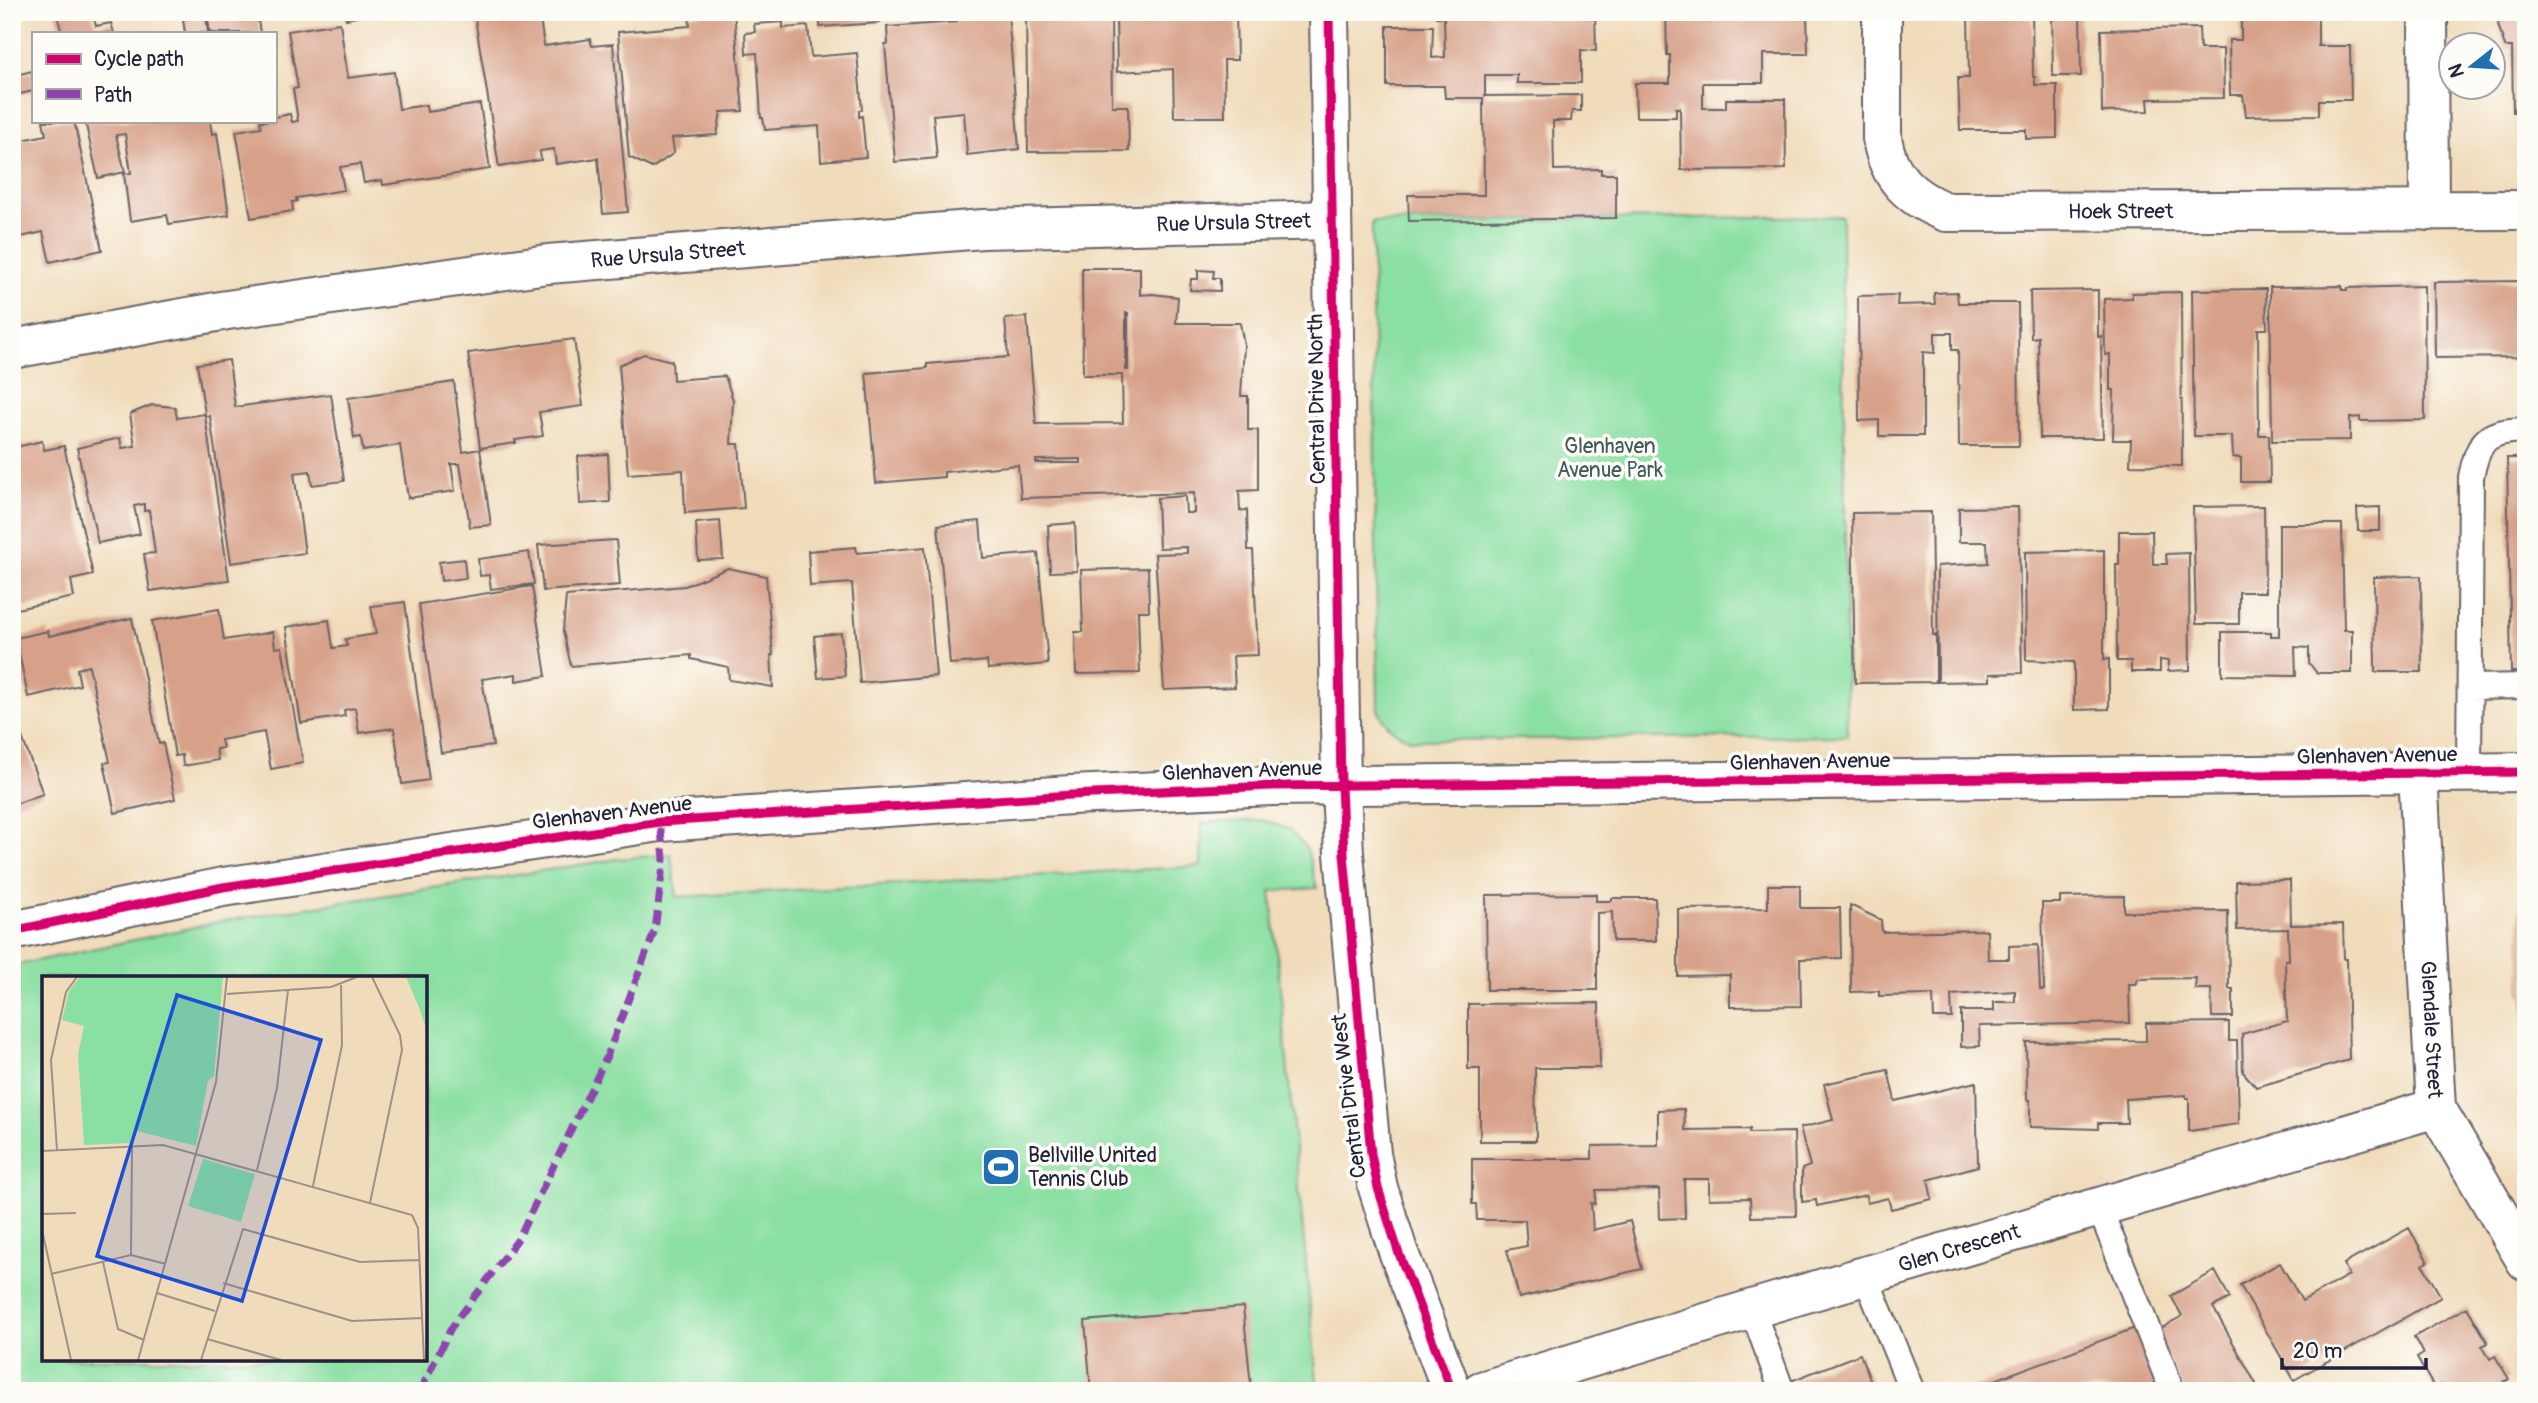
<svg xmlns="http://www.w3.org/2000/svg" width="2538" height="1403" font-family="Pangolin,sans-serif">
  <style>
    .green { fill: #8adfa2; stroke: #56806e; stroke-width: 2; fill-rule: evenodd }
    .building { fill: #d7a088; fill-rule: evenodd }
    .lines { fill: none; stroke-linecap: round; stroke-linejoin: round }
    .service-casing { stroke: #6a6367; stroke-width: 28 }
    .minor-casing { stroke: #6a6367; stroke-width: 42 }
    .service { stroke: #fff; stroke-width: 24 }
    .minor { stroke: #fff; stroke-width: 38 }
    .quiet { stroke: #8e44ad; stroke-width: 7; stroke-dasharray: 14 7; stroke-linecap: butt }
    .cycleway-casing { stroke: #fdfcf7; stroke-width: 13 }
    .cycleway { stroke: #d6006c; stroke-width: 9 }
    .labels { text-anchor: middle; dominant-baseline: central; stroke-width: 7; stroke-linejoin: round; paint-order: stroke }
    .street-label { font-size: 21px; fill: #22223b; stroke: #fdfcf7 }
    .park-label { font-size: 21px; fill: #415b5a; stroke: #fdfcf7 }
    .poi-label { font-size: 21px; fill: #22223b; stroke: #fdfcf7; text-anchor: start }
    .inset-road { fill: none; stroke: #9e9187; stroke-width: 2 }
    .view { fill: #1d4ed8; fill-opacity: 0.15; stroke: #1d4ed8; stroke-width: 3.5 }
    .inset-edge { fill: none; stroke: #22223b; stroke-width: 3.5 }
  </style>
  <rect width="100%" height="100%" fill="#fdfcf7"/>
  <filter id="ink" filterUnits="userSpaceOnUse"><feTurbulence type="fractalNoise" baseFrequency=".0143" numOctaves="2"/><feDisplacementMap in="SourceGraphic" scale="14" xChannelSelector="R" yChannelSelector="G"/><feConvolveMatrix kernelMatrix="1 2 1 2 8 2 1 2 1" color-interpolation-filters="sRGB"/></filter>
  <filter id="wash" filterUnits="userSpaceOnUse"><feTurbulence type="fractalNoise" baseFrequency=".00686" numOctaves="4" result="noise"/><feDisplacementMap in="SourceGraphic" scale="28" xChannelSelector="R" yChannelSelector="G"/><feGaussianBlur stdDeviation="1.57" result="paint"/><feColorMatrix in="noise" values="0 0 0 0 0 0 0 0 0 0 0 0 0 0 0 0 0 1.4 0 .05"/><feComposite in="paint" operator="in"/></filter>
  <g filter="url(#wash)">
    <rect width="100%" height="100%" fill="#f0dbba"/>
    <path class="green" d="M1842 216 1847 736 1414 740C1395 735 1387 727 1378 710L1372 222Z
      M1261 820 1289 829 1307 849 1317 888 1271 891 1318 1391H12V966L223 921 617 859 671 854 677 897 1201 866 1202 823ZM44 978H425V1359H44Z"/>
    <g id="blocks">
      <path class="building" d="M56 12H92L96 26 111 23 114 33H62Z
        M207 12H257L260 33H210Z
        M345 12H371V14L346 19Z
        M474 12H497L498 21 529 16 530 19 540 18 544 46 590 39 592 46 613 44 628 212 603 214 598 158 556 164 554 149 540 151 541 160 499 167Z
        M734 12 743 111 721 112 717 135 672 138 674 153 652 168 629 157 618 32 690 26 689 15Z
        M820 12H878L879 23 820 27Z
        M983 12H1008L1019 149 967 155 964 112 933 115 937 158 895 162 885 44H888L887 27 957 22V18L984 16Z
        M1026 12H1111L1112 106H1128L1129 151 1028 152Z
        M1116 12H1236L1237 60H1224L1225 117H1174L1173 69 1117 72Z
        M1436 12H1595L1596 51 1581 50V83H1517V75H1485V96L1581 95V111H1572L1571 121H1553L1554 170 1601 169V174H1616V218L1409 221 1408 195H1484L1483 98H1445L1444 86H1387V26H1433L1432 58 1445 57 1444 17H1436Z
        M1666 12H1807L1808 54H1763V83H1703V108H1726V99H1785L1786 169 1681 170 1680 108H1676V117H1636L1635 83H1670V55H1667Z
        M1968 12H2032L2033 77H2035V85H2057V138L2026 139V130H1960L1958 78H1969Z
        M2052 12H2080L2081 76H2053Z
        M2241 12H2318V46H2350L2351 100H2319V115L2246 116 2243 95H2230L2229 40H2241Z
        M2502 12H2526V112H2513L2512 47H2505L2498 24Z
        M206 17 208 33H185L183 19Z
        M783 22V28L808 26 811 57 857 53 862 110H859V117L862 116 866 157 821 161 819 126 765 130 763 118H761L757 53 746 54 745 33 755 32 754 24Z
        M340 23 348 78 394 72 399 109 426 105 427 112 480 104 490 169 383 185 382 180 364 183 360 164 340 167 344 190 296 198 297 201 292 202 293 211 251 218 236 131 261 127 260 121H275V117L290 114 292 122 298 121 293 89 298 88 288 31Z
        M2199 28 2200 49H2223L2224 98 2148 99 2149 111 2102 112 2101 30Z
        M32 71 33 91 16 95 12 76Z
        M43 121H74L102 250 50 262 43 232 12 239V142L46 135Z
        M85 121H210L212 134 217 133 229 215 169 224 167 215 130 221 124 174 131 173 125 134 116 135 125 172 98 178Z
        M1082 268H1140V295L1152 294 1178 297 1176 323H1240L1244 345 1241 396H1248V430H1258V490L1239 491 1240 511 1247 510 1248 550H1253L1258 655 1233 656 1235 687 1164 690 1155 554 1187 553V547L1159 548 1157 498 1185 496 1186 513H1194V493L1021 498 1018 465 944 472V477L876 483 866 373 927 368V364L1008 357 1005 319 1027 317 1036 424 1123 423 1122 375H1083ZM1126 313H1128V370H1126ZM1081 459V463H1036V460Z
        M1198 270 1214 271 1213 278H1220V291L1190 290 1191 279H1198Z
        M2525 281 2526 357 2435 358 2434 282Z
        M2342 286V290H2347V288L2424 286 2425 420 2360 421V417L2350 418V440L2272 441 2270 287Z
        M2266 289 2267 329H2258L2259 435H2269L2270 482H2241V458L2233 457 2232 436H2194L2192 290Z
        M2098 290V337L2101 336 2103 438H2040L2038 337 2031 338 2030 291Z
        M1957 292 1958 303H2018L2019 446H1959L1958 350H1952V333H1935V353L1923 352V436H1879V420L1859 421 1858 296 1898 295 1897 305 1935 304 1934 293Z
        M2181 292 2182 466 2130 465 2131 440H2113L2114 390H2110V354L2105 355 2104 299 2132 298V293Z
        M574 339 583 406 539 412 543 436 515 440 516 443 480 448 468 353Z
        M644 354 672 361 673 380 725 376 733 400 731 444H739L744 508 685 513 683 470 628 474 619 365Z
        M229 360 235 407 331 394 344 481 312 485 310 471 294 473 305 553 231 563 210 416H205L229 580 150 591 144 554 155 553 149 510 144 511V504L134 506 140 534 98 543 77 448 120 438 122 448 135 446 130 414 152 405 175 407 177 418 205 414 197 364Z
        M454 382 463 452 480 449 491 525 470 527 460 464H451L455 491 408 498 400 445 363 451 361 437 354 438 348 398Z
        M42 441 44 450 64 446 93 575 71 580 74 597 12 610V448Z
        M608 454 610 502 580 504 578 456Z
        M2507 458H2526V672H2511Z
        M2264 506 2265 592H2239V624H2196L2193 507Z
        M2018 507 2022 673 1990 674V681L1938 682 1937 566 1988 563 1987 542H1959V508Z
        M2380 507V531H2358L2357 508Z
        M1931 512 1933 635H1936V682L1855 683 1852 513Z
        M720 521 723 559 698 560 696 523Z
        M980 521 983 558 1038 553 1048 664 988 669 987 661 950 664 938 525Z
        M1075 523 1077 571 1050 572 1048 525Z
        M2279 524H2342L2344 630H2352V673H2317L2309 663V648L2295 647 2296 676 2222 675V632H2271V636H2279Z
        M2119 531H2152L2153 564H2167L2166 554 2189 553 2190 670 2168 671V661L2160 660V672H2131V661H2117L2116 565H2119Z
        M616 540 620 585 543 591 538 545Z
        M856 547 857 553 925 547 936 676 860 683 852 583 810 586 808 551Z
        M2104 550V660L2109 659V709L2074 710V662L2026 660 2025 552Z
        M529 552 534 584 491 589 489 575 480 576 478 559Z
        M464 559 466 578 441 581 439 562Z
        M728 568 766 576 773 655H771L773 687 729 680 728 667 691 659V655L571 666 563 631 566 596 685 586Z
        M1148 568 1149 611H1138L1140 673 1076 674 1075 632H1083L1081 570Z
        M2421 576 2422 672H2375L2374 577Z
        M532 586 546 676 516 681V674L482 679 493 746 441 753 419 604Z
        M405 602 429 780 402 784 394 728 359 733 355 708 344 710 345 716 301 723 286 627 329 620 333 648 347 646 345 639 376 634 371 606Z
        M219 609 224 640 273 632 275 648 282 647 303 763 271 769 264 732 221 740 223 748 216 749 218 760 183 766 182 755 175 756 152 621Z
        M132 618 159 744 163 743 175 799 115 813 104 763 110 762 89 666 77 669 80 685 28 697 16 638 48 631 49 636Z
        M841 633 845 676 818 678 814 636Z
        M12 710 43 794 12 805Z
        M2290 880 2291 925 2343 924 2344 959H2347L2349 1060 2256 1087 2243 1072 2242 1034 2287 1021 2285 960H2289L2288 929 2237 930 2236 881Z
        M1768 885H1800V908H1840L1841 958 1800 959 1801 1006 1730 1007V975L1678 976V909L1768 908Z
        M1596 894V901H1612V898H1655L1656 941H1613L1612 912 1597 913V990H1487L1486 895Z
        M2124 896V912L2228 911 2229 989H2233V1017H2212L2211 989H2195L2196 978 2137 979V984H2129L2130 1023 1979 1026 1980 1046 1961 1047V1011H1994V1002H2015V991L1951 995 1952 1018H1934L1933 995 1879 996V991L1851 992 1850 905 1881 920 1882 932 1987 930 1988 959H2009V946L2038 945 2040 990H2044L2042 903H2060V897Z
        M2526 897V1017H2523V995H2520L2519 898Z
        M1599 1003 1600 1068H1535L1536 1141H1480V1069H1468V1004Z
        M2229 1022V1041H2237L2239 1124 2189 1131V1098H2186V1095L2126 1099 2127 1123H2098V1129L2030 1127V1100H2027L2026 1042 2146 1041V1023Z
        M1888 1070 1895 1101 1976 1082 1978 1166 1928 1180 1932 1199 1891 1209 1888 1198 1867 1203 1866 1195 1817 1206 1816 1200 1802 1202V1169L1810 1166 1800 1128 1833 1120 1824 1084Z
        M1684 1109 1685 1130 1750 1129 1749 1133 1794 1132 1796 1216 1751 1217 1750 1198 1709 1199V1179H1684L1685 1218 1660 1219 1659 1189 1596 1190 1595 1204 1591 1203 1593 1230 1630 1221 1642 1269 1519 1298 1507 1250 1527 1246 1525 1220H1477L1476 1204H1472V1159H1592V1146L1658 1145V1110Z
        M2409 1228 2428 1262 2423 1265 2441 1297 2294 1380 2240 1285 2280 1263 2302 1301 2349 1275 2344 1264Z
        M2215 1271 2230 1298 2213 1307 2260 1391H2185L2153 1333 2182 1316 2171 1296Z
        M1243 1307 1251 1386 1203 1391H1091L1085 1321Z
        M2467 1307 2488 1343 2482 1346 2490 1359 2495 1356 2509 1379 2503 1382 2507 1391H2445L2441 1385 2435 1389 2417 1358 2423 1354 2414 1337Z
        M2135 1328 2159 1390H1968Z
        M1860 1354 1874 1390 1895 1382 1899 1391H1797L1793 1380Z"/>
    </g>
  </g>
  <g filter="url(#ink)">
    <use href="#blocks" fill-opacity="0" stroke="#6a6367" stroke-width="2"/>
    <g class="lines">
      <g class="service-casing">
        <path id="service" d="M2471 687 2526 686
          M2469 772 2471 477C2479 439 2486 431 2526 430
          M2099 1207 2168 1380 2170 1391
          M1865 1275 1912 1391
          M1752 1309 1782 1391"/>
      </g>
      <g class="minor-casing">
        <g id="minor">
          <path d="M1329 12 1341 786 1344 854 1371 1154 1378 1188 1398 1251 1452 1391"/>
          <path id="s1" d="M1882 12V138C1888 177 1910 198 1946 212L2526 210"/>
          <path d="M2428 12 2429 211"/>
          <path id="s2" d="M12 349 227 310 548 264 983 229 1331 220"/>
          <path id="s3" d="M2418 773 2436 1108 2526 1261"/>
          <path d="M12 931 223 887 660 822 1071 795 1272 786 2526 772"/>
          <path id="s4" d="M1481 1391 1752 1309 2436 1108"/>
        </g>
      </g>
      <use href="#service" class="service"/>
      <use href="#minor" class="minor"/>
      <path class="quiet" d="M420 1391 451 1328 518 1239 607 1056 655 930 664 858 660 822"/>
      <g class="cycleway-casing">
        <path id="cycleway" d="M1329 12 1341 786 1344 854 1371 1154 1378 1188 1398 1251 1452 1391
          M12 931 223 887 660 822 1071 795 1272 786 2526 772"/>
      </g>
      <use href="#cycleway" class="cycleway"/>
    </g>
  </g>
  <defs>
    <g id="stadium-square" transform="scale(2.0125)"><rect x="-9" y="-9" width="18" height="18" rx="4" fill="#1f6fb2" stroke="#fdfcf7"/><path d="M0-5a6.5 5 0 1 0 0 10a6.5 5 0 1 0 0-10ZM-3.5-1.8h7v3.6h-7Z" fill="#fff"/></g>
  </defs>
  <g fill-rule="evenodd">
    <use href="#stadium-square" x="1001" y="1167"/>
  </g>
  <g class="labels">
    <g class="street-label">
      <text stroke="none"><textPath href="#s1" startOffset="404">Hoek Street</textPath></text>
      <text stroke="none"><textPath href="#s2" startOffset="1230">Rue Ursula Street</textPath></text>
      <text stroke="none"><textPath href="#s2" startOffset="663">Rue Ursula Street</textPath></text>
      <text transform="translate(1317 399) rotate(-91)">Central Drive North</text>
      <text transform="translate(2377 756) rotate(-1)">Glenhaven Avenue</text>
      <text transform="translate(1810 762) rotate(-1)">Glenhaven Avenue</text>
      <text transform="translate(1242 771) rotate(-2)">Glenhaven Avenue</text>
      <text transform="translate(612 813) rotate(-7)">Glenhaven Avenue</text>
      <text stroke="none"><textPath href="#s3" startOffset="257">Glendale Street</textPath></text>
      <text transform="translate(1349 1096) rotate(-97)">Central Drive West</text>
      <text stroke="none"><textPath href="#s4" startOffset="499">Glen Crescent</textPath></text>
    </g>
    <g class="park-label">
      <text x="1610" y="446">Glenhaven<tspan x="1610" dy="24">Avenue Park</tspan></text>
    </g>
    <g class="poi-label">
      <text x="1028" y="1155">Bellville United<tspan x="1028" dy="24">Tennis Club</tspan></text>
    </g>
  </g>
  <g transform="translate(42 976)">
    <rect width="385" height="385" fill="#f0dbba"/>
    <path d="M38 1H181L172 100 166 105 154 170 95 155 91 167 42 169 36 78 42 50 20 44 27 15ZM364 1H385V56L377 31ZM161 183 213 198 199 246 146 230Z" fill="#8adfa2"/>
    <path class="inset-road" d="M185 18 289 11 315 1M15 174 9 84 24 16 35 1M0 175 121 169 370 239 376 252 382 384M215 194 235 112 246 14M271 210 300 69 299 9M328 227 360 74 358 59 330 1M0 238 34 237M0 254 29 384M89 279 90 169M61 286 76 353 102 364M9 298 89 279 124 288M181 307 310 345 380 342M115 317 173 335M165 363 239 384M96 384 174 106 185 1M159 384 201 253 318 286 377 284"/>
    <path class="view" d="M135 19 279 64 200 325 55 280Z"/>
    <rect width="385" height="385" class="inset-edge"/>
  </g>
  <rect width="2538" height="1403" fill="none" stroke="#fdfcf7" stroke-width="42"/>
  <rect x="32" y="32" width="245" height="91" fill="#fdfcf7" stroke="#a5a5ac" stroke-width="2"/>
  <rect x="46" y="54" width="35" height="10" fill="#d6006c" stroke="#a5a5ac" stroke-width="2"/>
  <text x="94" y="66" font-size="21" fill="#22223b">Cycle path</text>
  <rect x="46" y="89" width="35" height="10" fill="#8e44ad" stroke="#a5a5ac" stroke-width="2"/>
  <text x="94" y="102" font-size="21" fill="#22223b">Path</text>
  <g transform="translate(2472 66) rotate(253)"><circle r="33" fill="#fdfcf7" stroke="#a5a5ac" stroke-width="2"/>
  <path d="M0-5L12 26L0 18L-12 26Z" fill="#1f6fb2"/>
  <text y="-10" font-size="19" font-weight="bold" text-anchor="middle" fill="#22223b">N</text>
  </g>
  <path d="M2282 1358v10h144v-10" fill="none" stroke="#22223b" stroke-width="3.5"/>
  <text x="2293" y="1358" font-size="21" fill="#22223b" stroke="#fdfcf7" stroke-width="5" paint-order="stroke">20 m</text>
</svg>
